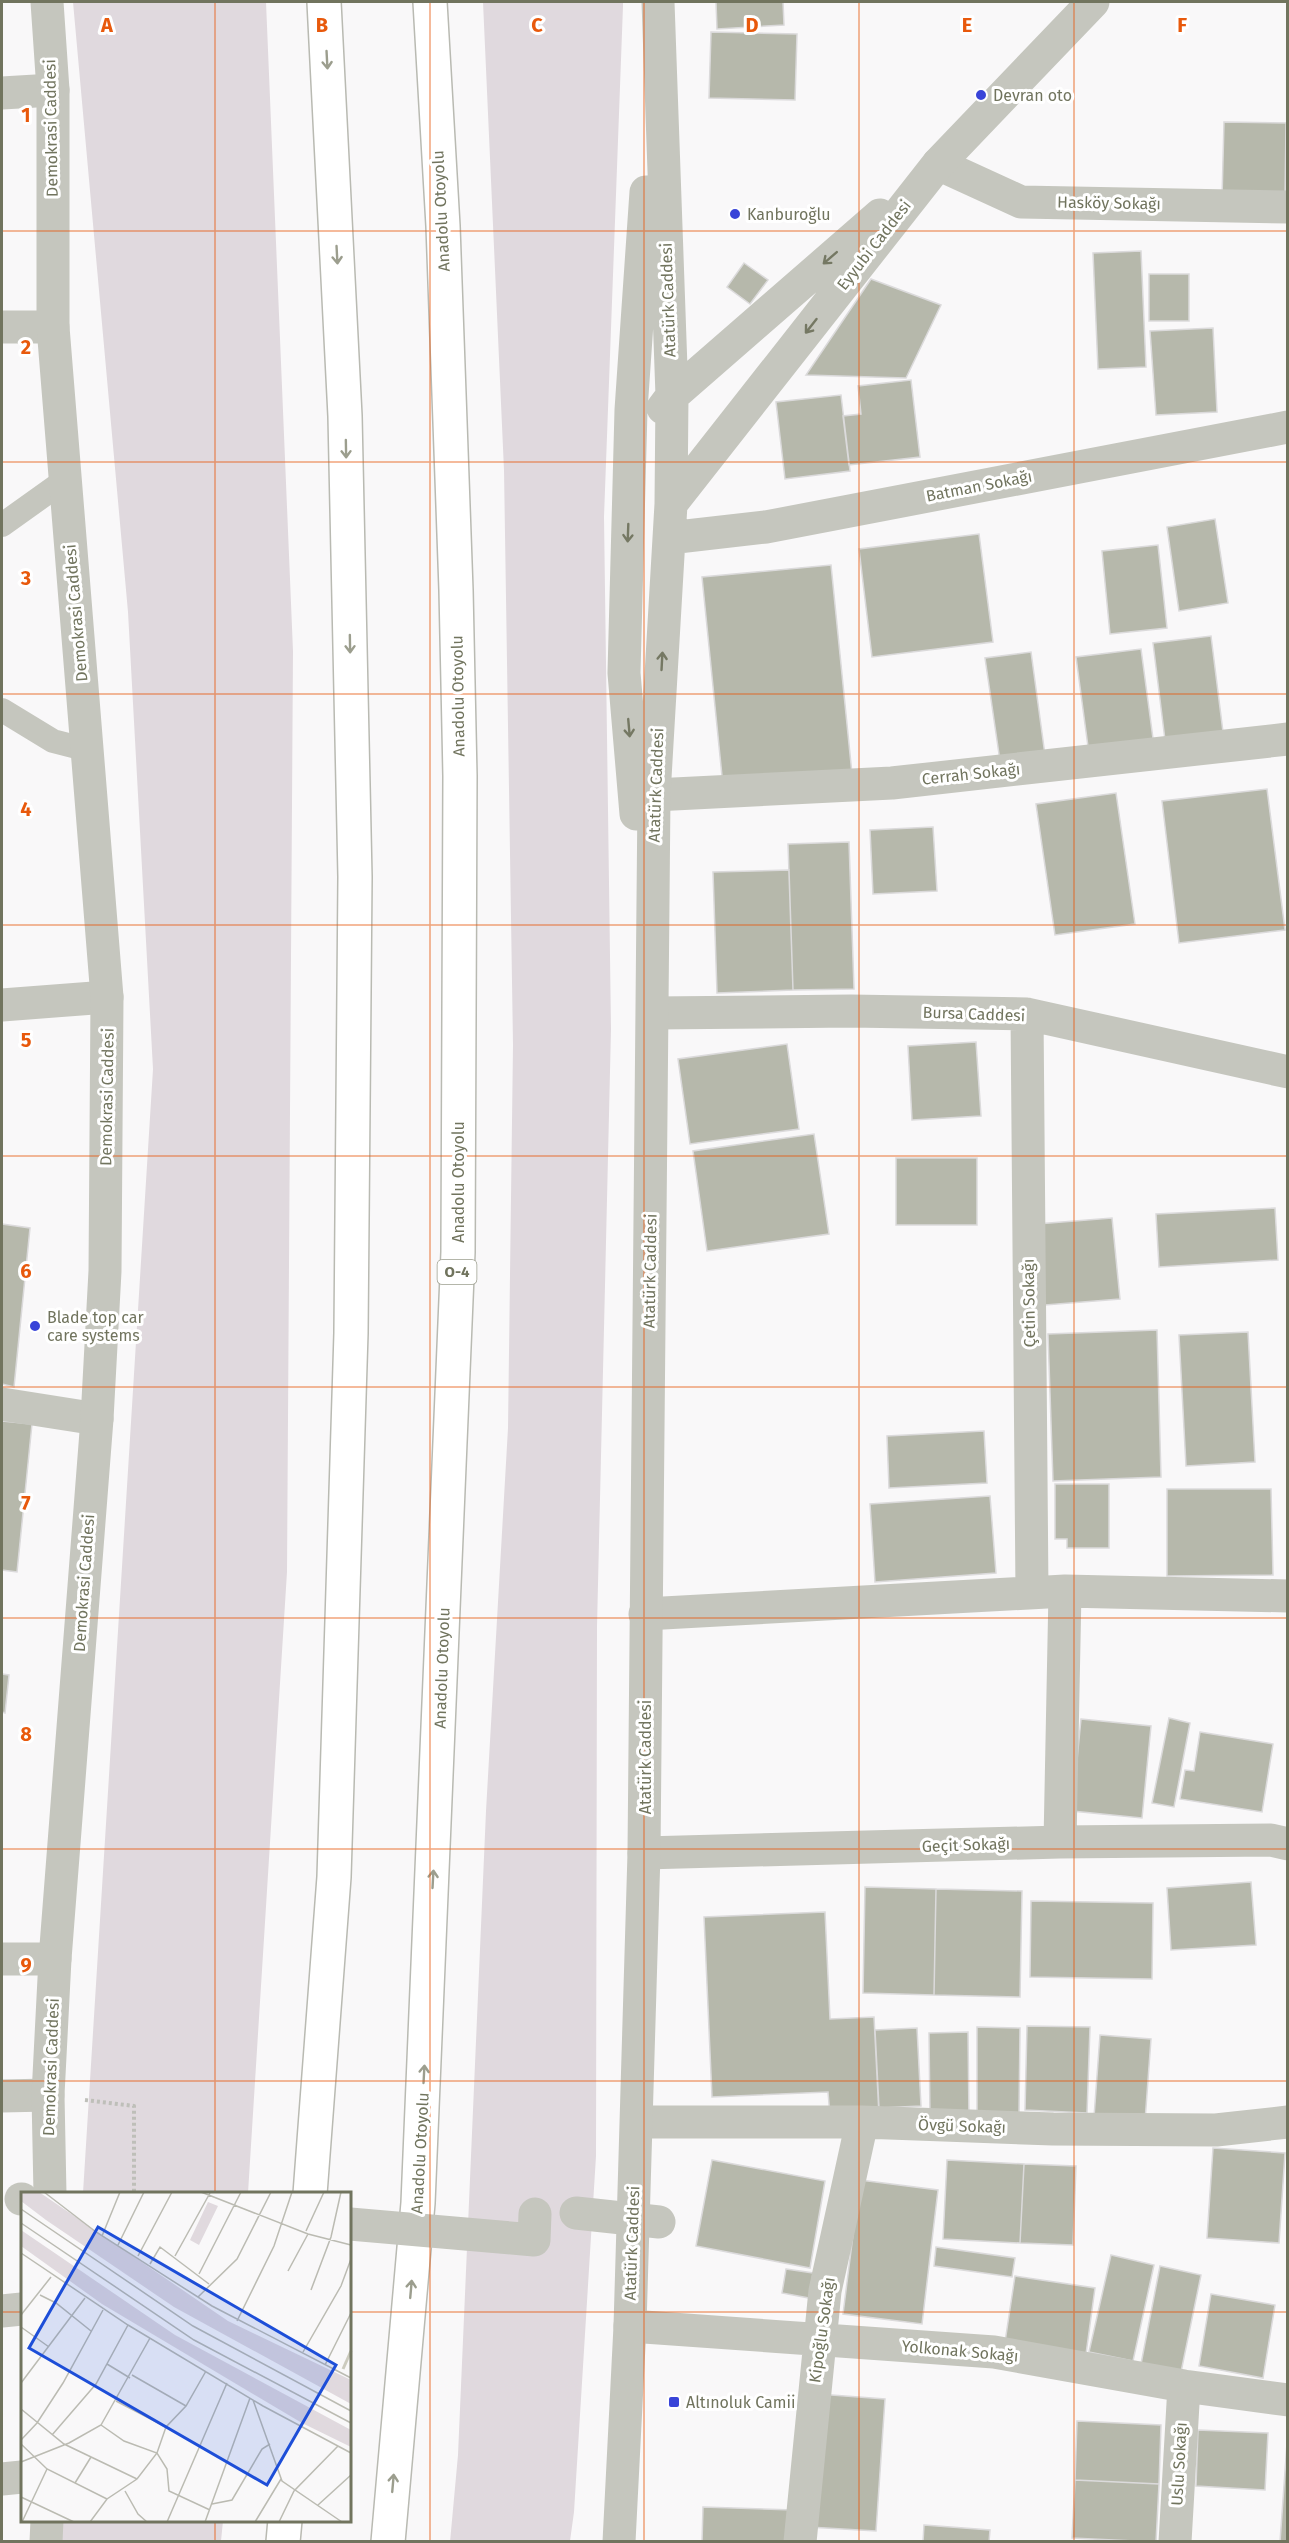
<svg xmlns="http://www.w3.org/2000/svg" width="1289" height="2543" font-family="'Fira Sans',sans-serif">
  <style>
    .green { fill: #e0d9de }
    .building { fill: #b6b8ab; stroke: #dbdadb; stroke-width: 1.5 }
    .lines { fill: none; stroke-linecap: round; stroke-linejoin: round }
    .motorway-casing { stroke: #b9bab2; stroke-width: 36 }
    .path { stroke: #bebfb9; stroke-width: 4; stroke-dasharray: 3 3; stroke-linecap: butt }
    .service { stroke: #c5c6be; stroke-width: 24 }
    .pedestrian { stroke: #c5c6be; stroke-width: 33 }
    .minor { stroke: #c5c6be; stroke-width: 33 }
    .tertiary { stroke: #c5c6be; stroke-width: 33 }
    .motorway { stroke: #fff; stroke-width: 33 }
    .pedestrian-bridge { stroke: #c5c6be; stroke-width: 33 }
    .oneway { stroke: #9c9e8e }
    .oneway2 { stroke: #757863 }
    .grid { fill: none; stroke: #e8590c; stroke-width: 1.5; stroke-opacity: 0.55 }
    .poi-dot { fill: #3944d8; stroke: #fff; stroke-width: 2 }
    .labels { text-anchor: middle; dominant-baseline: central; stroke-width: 6; stroke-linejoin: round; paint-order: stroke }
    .shield { fill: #fff; stroke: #9c9e8e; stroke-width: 1.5 }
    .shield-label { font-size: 15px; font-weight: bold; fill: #71745e }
    .poi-label { font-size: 16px; fill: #71745e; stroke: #fff; text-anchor: start }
    .street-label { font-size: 16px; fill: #71745e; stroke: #fff }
    .inset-river { fill: none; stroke: #cccbbe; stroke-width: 3 }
    .inset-road { fill: none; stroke: #bbbbb2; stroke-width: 1.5 }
    .view { fill: #1d4ed8; fill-opacity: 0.15; stroke: #1d4ed8; stroke-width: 3 }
    .inset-edge { fill: none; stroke: #71745e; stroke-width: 3 }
    .grid-label { font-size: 20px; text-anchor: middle; font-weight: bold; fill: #e8590c; stroke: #fff; stroke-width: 6; stroke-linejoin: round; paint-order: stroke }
  </style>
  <rect width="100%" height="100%" fill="#f9f8f9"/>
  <path class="green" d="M73 2H266L293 651 287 1572 248 2193H83L153 1069 128 612Z
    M483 2H623V6L604 517 611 1029 597 1627 596 2156 574 2512 570 2541 450 2542 458 2455 486 1811 508 1428 513 1045 504 470Z
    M63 2521H223L221 2541 61 2542Z"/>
  <path class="building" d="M716 2H783L784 25 717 29Z
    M711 32 797 34 795 100 709 98Z
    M1224 122 1286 123 1285 200 1222 198Z
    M1141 251 1146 367 1098 369 1093 253Z
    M744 263 768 280 750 304 727 287Z
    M1149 274H1189V321H1149Z
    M871 279 941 305 906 378 806 375Z
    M1213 328 1217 412 1156 415 1150 331Z
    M911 380 920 457 849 465 843 416 861 414 858 386Z
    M841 395 850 471 785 479 776 402Z
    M1215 519 1228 603 1179 611 1167 527Z
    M979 534 993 642 872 657 859 549Z
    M1158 545 1167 628 1110 634 1102 551Z
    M831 565 852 774 723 786 702 577Z
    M1211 636 1223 732 1165 740 1153 643Z
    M1141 649 1154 746 1089 754 1076 657Z
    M1031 652 1045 755 1000 761 985 658Z
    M1267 789 1285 930 1179 943 1162 801Z
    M1116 793 1135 924 1055 935 1036 804Z
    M933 827 937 891 873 894 870 830Z
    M849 842 854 989 793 990 788 844Z
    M789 870 793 990 717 993 713 872Z
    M976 1042 981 1116 912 1120 908 1046Z
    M787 1044 799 1129 690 1144 678 1059Z
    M814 1134 829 1234 707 1251 693 1151Z
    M896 1158H977V1225H896Z
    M1275 1208 1278 1260 1159 1267 1156 1214Z
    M1112 1218 1120 1299 1045 1305 1037 1224Z
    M2 1224 30 1228 14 1387 2 1384Z
    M1157 1330 1161 1477 1053 1481 1048 1334Z
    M1248 1332 1255 1462 1186 1466 1179 1335Z
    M2 1421 32 1424 17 1572 2 1570Z
    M984 1431 987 1483 889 1488 887 1436Z
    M1055 1484H1109V1548H1067V1539H1055Z
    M1167 1489H1271L1273 1575 1167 1576Z
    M990 1496 996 1573 875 1582 870 1504Z
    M2 1674 9 1675 5 1713 2 1712Z
    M1169 1718 1190 1723 1174 1807 1152 1803Z
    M1081 1719 1151 1726 1142 1818 1072 1811Z
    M1200 1732 1273 1744 1262 1812 1180 1799 1185 1770 1194 1771Z
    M1251 1882 1256 1945 1171 1950 1167 1888Z
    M865 1887 936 1889 934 1995 863 1993Z
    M936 1889 1022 1891 1020 1997 934 1995Z
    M1031 1901 1153 1903 1152 1979 1030 1977Z
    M825 1912 830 2019 874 2017 879 2115 830 2116 828 2092 712 2097 704 1917Z
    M1027 2026 1090 2027 1087 2113 1025 2110Z
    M977 2027 1020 2028 1019 2114 977 2113Z
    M917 2028 921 2106 879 2108 875 2030Z
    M968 2032 969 2119H930L929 2033Z
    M1100 2035 1151 2039 1145 2121 1094 2117Z
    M1213 2148 1285 2153 1279 2243 1207 2238Z
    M712 2160 825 2181 810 2268 696 2246Z
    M947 2160 1024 2164 1020 2243 943 2239Z
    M1024 2164 1076 2166 1073 2245 1020 2243Z
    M860 2180 938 2190 922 2324 843 2314Z
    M936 2247 1015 2258 1012 2277 934 2266Z
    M1111 2255 1154 2265 1133 2361 1089 2352Z
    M1160 2266 1201 2275 1181 2372 1141 2364Z
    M786 2269 813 2273 809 2298 782 2293Z
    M1015 2276 1095 2288 1086 2354 1005 2342Z
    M1211 2294 1275 2305 1263 2378 1199 2366Z
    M818 2394 885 2399 876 2531 809 2527Z
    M1077 2421 1161 2425 1159 2484 1075 2480Z
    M1288 2429V2542H1280Z
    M1198 2430 1268 2433 1265 2490 1196 2486Z
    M1075 2480 1159 2484 1156 2542 1072 2538Z
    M703 2507 794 2510 792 2542H702Z
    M924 2525 990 2530 989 2542H923Z"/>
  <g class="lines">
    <g class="motorway-casing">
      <path id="motorway" d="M310 2194 334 1877 351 1333 355 877 345 416 324 2
        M283 2542 285 2520
        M388 2542 418 2203 458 1252 460 776 456 590 443 226 430 2"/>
    </g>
    <path class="path" d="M85 2100 134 2106V2194"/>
    <path class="service" d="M2 525 65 480
      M2 710 53 741 88 750"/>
    <path class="pedestrian" d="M21 2199H22"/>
    <path class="minor" d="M2 93 53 90
      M938 164 1021 202 1288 207
      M2 327H53
      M654 795 892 783 1288 739
      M2 1005 107 997
      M653 1013 851 1011 1027 1014 1288 1072
      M1027 1014 1032 1592
      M2 1404 97 1419
      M645 1614 1065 1591 1288 1596
      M1060 1842 1065 1591
      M644 1853 1060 1842 1271 1840 1288 1844
      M2 1959H55
      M2 2096 48 2095
      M637 2122H862L1053 2129 1216 2130 1288 2122
      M2 2311 22 2309
      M630 2326 994 2352 1184 2386 1288 2400
      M2 2479 22 2477
      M800 2542 825 2291 862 2122
      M1175 2542 1184 2386"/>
    <path class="tertiary" d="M47 2 53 90V327L107 997 105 1271 97 1419 55 1959 48 2095 50 2194
      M663 408 672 396 880 215
      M671 504 938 164 1093 2
      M669 538 766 527 1288 427
      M636 814 624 673 631 410 646 192
      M46 2542 47 2520
      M619 2542 630 2326 644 1853 654 795 671 504 672 396 658 2"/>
    <use href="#motorway" class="motorway"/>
    <path class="pedestrian-bridge" d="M576 2213 659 2222
      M350 2224 534 2240 535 2214"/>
  </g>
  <defs><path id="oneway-shaft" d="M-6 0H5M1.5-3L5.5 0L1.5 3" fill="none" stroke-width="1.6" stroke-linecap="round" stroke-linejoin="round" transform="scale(1.5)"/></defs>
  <g class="oneway">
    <use href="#oneway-shaft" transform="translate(327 60) rotate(87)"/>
    <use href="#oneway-shaft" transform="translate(337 255) rotate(87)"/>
    <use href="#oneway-shaft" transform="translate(346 449) rotate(89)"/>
    <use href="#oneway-shaft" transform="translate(350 644) rotate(89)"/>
    <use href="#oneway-shaft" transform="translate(433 1879) rotate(-87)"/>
    <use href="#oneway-shaft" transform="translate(424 2074) rotate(-87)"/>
    <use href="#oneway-shaft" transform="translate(411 2289) rotate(-85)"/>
    <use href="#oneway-shaft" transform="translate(393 2483) rotate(-85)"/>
  </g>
  <g class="oneway2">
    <use href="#oneway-shaft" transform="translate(830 258) rotate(139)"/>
    <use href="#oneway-shaft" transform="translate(811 326) rotate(128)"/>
    <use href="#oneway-shaft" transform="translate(628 533) rotate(92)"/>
    <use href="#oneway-shaft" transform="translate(662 661) rotate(-87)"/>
    <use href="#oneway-shaft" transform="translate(629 728) rotate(85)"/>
  </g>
  <path class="grid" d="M215 2V2194M430 2V2542M644 2V2542M859 2V2542M1074 2V2542M2 231H1288M2 462H1288M2 694H1288M2 925H1288M2 1156H1288M2 1387H1288M2 1618H1288M2 1849H1288M2 2081H1288M2 2312H22M350 2312H1288M215 2520V2542"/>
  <g class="poi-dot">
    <circle cx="981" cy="95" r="6"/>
    <circle cx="735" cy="214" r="6"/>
    <circle cx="35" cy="1326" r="6"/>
    <rect x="668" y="2396" width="12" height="12" rx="3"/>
  </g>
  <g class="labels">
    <rect class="shield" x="437.5" y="1260" width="39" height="24" rx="4.5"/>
    <g class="shield-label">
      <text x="457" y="1272">O-4</text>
    </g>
    <g class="poi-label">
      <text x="993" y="95">Devran oto</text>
      <text x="747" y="214">Kanburoğlu</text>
      <text x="47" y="1317">Blade top car<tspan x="47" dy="18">care systems</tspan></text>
      <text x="686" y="2402">Altınoluk Camii</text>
    </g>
    <g class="street-label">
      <text transform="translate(51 128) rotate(-91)">Demokrasi Caddesi</text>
      <text transform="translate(1109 203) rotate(1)">Hasköy Sokağı</text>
      <text transform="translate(441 211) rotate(-93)">Anadolu Otoyolu</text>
      <text transform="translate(874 245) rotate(-52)">Eyyubi Caddesi</text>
      <text transform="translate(668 300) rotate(-92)">Atatürk Caddesi</text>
      <text transform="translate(979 486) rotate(-11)">Batman Sokağı</text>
      <text transform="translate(76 613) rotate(-95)">Demokrasi Caddesi</text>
      <text transform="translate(458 696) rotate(-91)">Anadolu Otoyolu</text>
      <text transform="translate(971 774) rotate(-6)">Cerrah Sokağı</text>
      <text transform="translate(656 785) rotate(-88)">Atatürk Caddesi</text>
      <text transform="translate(974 1014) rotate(2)">Bursa Caddesi</text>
      <text transform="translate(107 1097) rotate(-89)">Demokrasi Caddesi</text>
      <text transform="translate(458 1182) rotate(-90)">Anadolu Otoyolu</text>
      <text transform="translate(650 1271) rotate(-89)">Atatürk Caddesi</text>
      <text transform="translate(1029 1303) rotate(-91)">Çetin Sokağı</text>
      <text transform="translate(84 1583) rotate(-86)">Demokrasi Caddesi</text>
      <text transform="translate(442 1668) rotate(-88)">Anadolu Otoyolu</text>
      <text transform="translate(645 1757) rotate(-90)">Atatürk Caddesi</text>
      <text transform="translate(966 1845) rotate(-2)">Geçit Sokağı</text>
      <text transform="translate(51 2067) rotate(-88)">Demokrasi Caddesi</text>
      <text transform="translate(962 2126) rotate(2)">Övgü Sokağı</text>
      <text transform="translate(420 2153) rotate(-87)">Anadolu Otoyolu</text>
      <text transform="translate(632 2243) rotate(-88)">Atatürk Caddesi</text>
      <text transform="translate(822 2330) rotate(-82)">Kipoğlu Sokağı</text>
      <text transform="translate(960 2351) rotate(5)">Yolkonak Sokağı</text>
      <text transform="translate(1179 2464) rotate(-87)">Uslu Sokağı</text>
    </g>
  </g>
  <g transform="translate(21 2192)">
    <rect width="330" height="330" fill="#f9f8f9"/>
    <path d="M0 0H18L207 129 330 188V212L153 115 25 28 0 9ZM187 10 197 14 178 53 169 48ZM0 38 154 143 330 238V255L281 231 81 112 0 54Z" fill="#e0d9de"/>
    <path class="inset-river" d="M322 177 330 159"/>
    <path class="inset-road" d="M23 0 75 40 191 114 330 186M180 0 287 42 330 53M0 17 172 134 330 219M0 31 173 148 330 231M285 39 303 0M81 44 99 0M97 53 123 0M0 61 107 133 242 214 330 261M117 64 151 0M154 64 189 1M129 72 139 55 188 92M267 79 287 42M178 82 220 0M290 98 310 45 320 0M19 103 35 111 70 139M177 105 216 67 250 0M0 123 30 85M216 129 253 54 271 0M0 135 28 155M282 160 320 94 330 67M86 172 109 186M304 173 330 121M111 183 165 214M0 191 64 106M232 208 261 289 321 330M95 209 145 235M0 217 43 252 116 287M80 233 103 249 136 261 146 277 148 299 189 318M31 243 75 192 107 133M0 248 16 231 42 191 82 118M0 252 26 277 86 307M0 270 48 251 80 233 129 146M54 291 70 265M104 299 117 322 126 330M0 305 53 330M191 312 211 308 241 257 249 252M297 313 330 283M1 330 26 277M69 330 86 307 116 287 136 261 145 235 165 214 185 179M146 330 206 191M184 330 229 206M234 330 260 287M258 330 273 299 317 254"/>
    <path class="view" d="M77 35 315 173 246 293 8 156Z"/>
    <rect width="330" height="330" class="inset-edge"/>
  </g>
  <g class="grid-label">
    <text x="107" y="32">A</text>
    <text x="322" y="32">B</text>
    <text x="537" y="32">C</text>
    <text x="752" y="32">D</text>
    <text x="967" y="32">E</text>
    <text x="1182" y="32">F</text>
    <text x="26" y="122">1</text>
    <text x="26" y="354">2</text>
    <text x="26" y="585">3</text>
    <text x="26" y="816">4</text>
    <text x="26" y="1047">5</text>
    <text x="26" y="1278">6</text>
    <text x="26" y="1510">7</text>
    <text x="26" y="1741">8</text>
    <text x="26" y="1972">9</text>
  </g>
  <rect width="1289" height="2543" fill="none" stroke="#71745e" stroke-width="6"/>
</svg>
